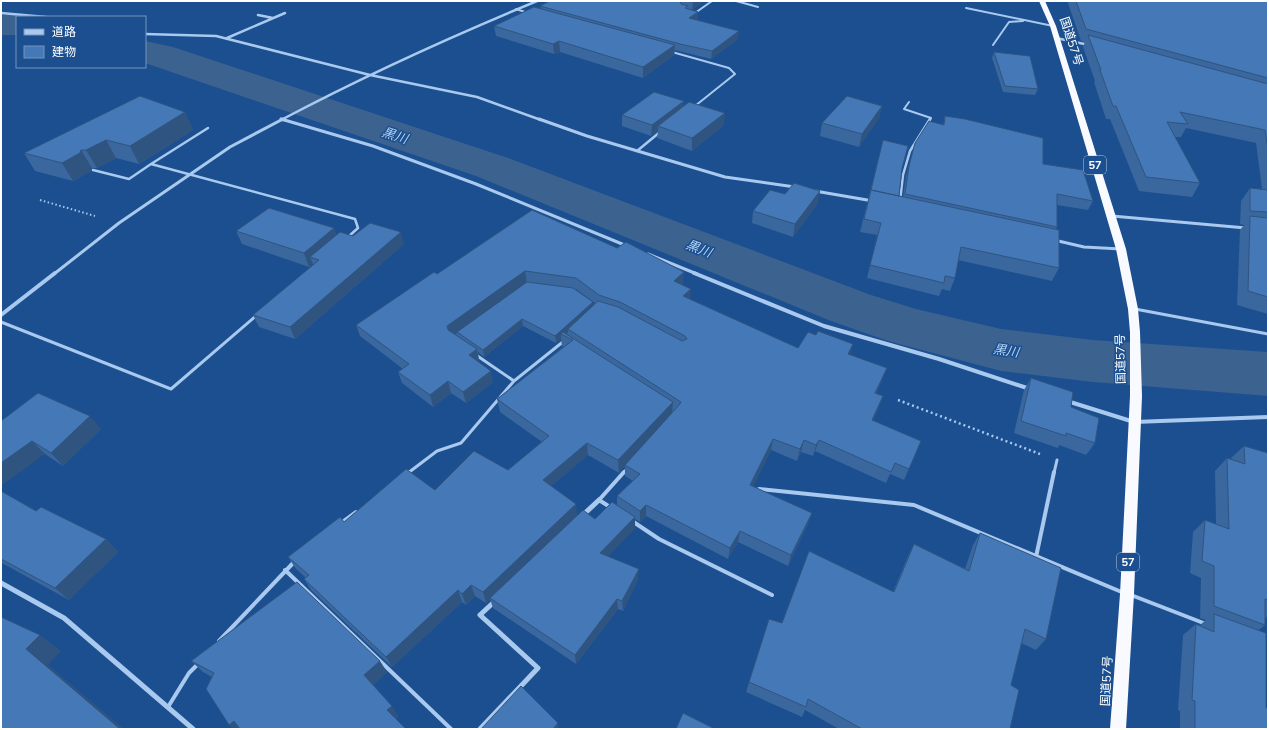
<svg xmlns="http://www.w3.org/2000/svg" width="1269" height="730" font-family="Mulish,'Noto Sans JP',sans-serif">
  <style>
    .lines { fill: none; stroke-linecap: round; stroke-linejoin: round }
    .river { fill: #3c6290; fill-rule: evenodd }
    .path-far1 { stroke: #a9c9ee; stroke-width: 2; stroke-dasharray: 1.5 2.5; stroke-linecap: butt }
    .path { stroke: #a9c9ee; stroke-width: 2.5; stroke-dasharray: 2 3; stroke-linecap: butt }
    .service-far3 { stroke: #a9c9ee; stroke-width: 2 }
    .service-far2 { stroke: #a9c9ee; stroke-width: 2.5 }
    .service-far1 { stroke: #a9c9ee; stroke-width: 3 }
    .service { stroke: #a9c9ee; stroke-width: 4 }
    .minor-far3 { stroke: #a9c9ee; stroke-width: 2.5 }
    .minor-far2 { stroke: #a9c9ee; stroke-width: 3 }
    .minor-far1 { stroke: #a9c9ee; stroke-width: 4 }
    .minor { stroke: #a9c9ee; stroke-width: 5 }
    .trunk { fill: #f8faff; fill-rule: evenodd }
    .wall { fill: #3a679d; fill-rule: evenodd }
    .shaded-wall { fill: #305480 }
    .building { fill: #4478b7; stroke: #305480 }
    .labels { text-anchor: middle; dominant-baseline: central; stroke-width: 3; stroke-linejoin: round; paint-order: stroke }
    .shield { fill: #1b4f8f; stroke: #bbcadd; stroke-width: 1 }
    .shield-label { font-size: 11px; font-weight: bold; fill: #fff }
    .street-label { font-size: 12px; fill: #fff; stroke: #1b4f8f }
    .water-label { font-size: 13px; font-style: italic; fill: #b5d3f5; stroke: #1b4f8f }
  </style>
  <rect width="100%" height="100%" fill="#1b4f8f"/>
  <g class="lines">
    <path class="river" d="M1 15H17L25 17H17V35H1Z
      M145 41 173 47 508 158 871 295 916 309 1001 329 1093 340 1268 352V396L1093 382 1001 371 888 341 831 321 476 176 145 63Z"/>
    <path class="path-far1" d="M40 200 95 216"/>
    <path class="path" d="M898 400 1040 454"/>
    <path class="service-far3" d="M736 1 758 7
      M966 8 1053 26
      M516 9 528 13
      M695 13 712 1
      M993 45 1009 22 1023 21
      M672 52 729 68 735 74 695 106
      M909 102 904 109 931 118 930 120"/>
    <path class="service-far2" d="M637 151 660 132
      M151 164 208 128
      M93 170 129 179 151 164 355 219 358 228 348 237
      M900 201 903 175 910 151 930 119"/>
    <path class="service-far1" d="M1135 309 1268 334
      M1 322 171 389 257 315
      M514 381 564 341
      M408 473 437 451 461 443 514 381 476 355
      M623 473 627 469
      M1054 473 1057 460"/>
    <path class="service" d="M407 474 409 472
      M759 489 914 505 1124 593
      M610 507 599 500 624 472
      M632 521 659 539 772 595
      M341 523 356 512
      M1036 557 1054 472
      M285 570 451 729
      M1131 595 1206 624
      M219 641 295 561
      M168 707 189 673 199 663"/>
    <path class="minor-far3" d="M1 13 46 17
      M258 15 273 18
      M145 34 216 36 370 75 477 97 541 120
      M227 38 285 13
      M1056 38 1089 45
      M281 119 284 120
      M281 120C364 76 450 37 537 1"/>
    <path class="minor-far2" d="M281 119 373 146 476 184 627 246
      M539 119 587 136 725 177 795 187
      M815 191 873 201
      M1112 216 1246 228
      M1054 240 1084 247 1121 249
      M648 254 697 274
      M54 274 119 223 230 147 283 119"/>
    <path class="minor-far1" d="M694 273 824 326 939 359 1030 389
      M1 315 55 273
      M1067 401 1134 422 1268 417"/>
    <path class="minor" d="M583 515 599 500
      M1 583 64 618 193 729
      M480 729 538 668 480 615 495 601"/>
    <path class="trunk" d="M1039 1H1045L1056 26 1126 249 1138 309 1140 332 1142 396 1134 594 1126 729H1110L1120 594 1130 396V332L1128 309 1116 249 1050 26Z"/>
  </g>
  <path class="wall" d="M550 1H702V2L692 10 688 9 698 12V19L697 20 738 39 711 59 675 50 674 55 643 78 560 52 554 54 496 36 494 26 541 9 540 6Z
    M1068 1H1268V314L1237 305 1240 230 1244 225 1240 224 1241 201 1250 188 1262 189 1256 143 1186 128 1181 137H1175L1200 183 1192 197 1139 191 1110 119H1106L1094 82 1095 81 1083 47 1085 42 1081 41 1068 3Z
    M994 52 1038 89 1035 95 1003 92 992 58Z
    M684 101 683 106 724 125 692 151 657 138 658 131 651 136 622 126V115Z
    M882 106 879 118 859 147 820 136 822 123Z
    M185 112 193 130 139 164 116 158 97 168H92L91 171 73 181 35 171 24 153Z
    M945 116 1043 164 1093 201 1088 210 1057 205V227L1056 230 1059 268 1052 281 958 260 955 278 950 291 942 289 939 296 867 278 877 235 860 232 883 140 902 168 899 196 903 197 906 176 915 143 943 125Z
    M785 194 818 203 793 237 752 223 753 211Z
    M532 210 683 284 682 285 690 299 798 348 850 355 887 368 882 380 876 394 883 396 873 421 921 441 904 480 890 474 886 483 815 451 813 456 801 452 797 461 771 450 753 486 808 524 788 566 738 542 728 559 646 516 640 522 635 519V528L608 556 638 579 623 611 618 609 576 664 493 608 490 599 486 603 475 596 466 605 462 602 392 667 311 590 304 579 306 578 296 569 288 557 344 522 435 490 508 470 542 442 500 412 497 399 563 347 562 346 561 339 556 343 523 326 484 357 478 352 479 361 478 362 493 382 466 403 451 393 433 407 402 383 398 372 403 369 360 336 356 325 437 274ZM575 289H576L595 303 593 305V302ZM588 455 619 473 625 466V476L633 481 617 496V505L595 519 577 515 551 486Z
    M334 228 336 235 353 236 404 244 295 339 259 327 253 315 313 265V264L309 267 242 244 236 231Z
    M1031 378 1095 443 1086 455 1059 445 1058 448 1014 433 1024 390Z
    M1 421 101 429 63 466 45 454Z
    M1244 446 1268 453V618L1265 617V625L1259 630 1268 729H1180V711L1178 710 1183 635 1196 624 1200 626V625L1206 620 1200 618 1201 578 1190 573 1193 532 1205 520 1216 524 1215 471 1227 458 1232 460 1231 458Z
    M1 491 36 511 106 539 118 552 69 600 2 563 1 564Z
    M980 533 1046 639 1036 650 1021 643 1011 685 1010 729H839L805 710 802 717 746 692 749 682 782 623 893 592 908 556 914 544 965 569 973 545Z
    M191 661 387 672 373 685 398 716 396 719 212 677 203 672Z"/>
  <path class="shaded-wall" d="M694 1H702V2L692 10 693 2Z
    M698 12V19L688 26 689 18Z
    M739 31 738 39 711 59 712 51Z
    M559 41 560 52 554 54 553 44Z
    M675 45 674 55 643 78V67Z
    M684 101 683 112 658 126V131L651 136 652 125Z
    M882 106 879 118 859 147 862 134Z
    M185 112 193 130 139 164 130 146Z
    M725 113 724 125 692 151V138Z
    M106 140 116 158 97 168 86 150Z
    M81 150 92 168 91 171 73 181 62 163Z
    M820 191 818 203 793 237 795 224Z
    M334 228 338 242 310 257 313 264 309 267 304 253Z
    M401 232 404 244 295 339 290 327Z
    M525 271 527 283 457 332V333L450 338 447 326Z
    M684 272 683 284 673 292 674 281Z
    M691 289 690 301 683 296Z
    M593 302V309L568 329V332L565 336 561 334V339L556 343 555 336Z
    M522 319 523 326 484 357 483 350Z
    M853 344 850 356 848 354Z
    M477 349 479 361 472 367 469 355Z
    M887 368 882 380 871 405 875 393Z
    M491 371 493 382 466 403 463 392Z
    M448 381 451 393 433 407 430 395Z
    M883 396 879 408 868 432 872 420Z
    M673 402 672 415 625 465V466L619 473 618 460Z
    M90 416 101 429 63 466 51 453Z
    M773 439 771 450 748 496 750 485Z
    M804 440 801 452 797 461 800 449Z
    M819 440 815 451 813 456 816 445Z
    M32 441 45 454 1 486V463Z
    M587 443 588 455 544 492 543 480Z
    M576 504 577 516 490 598V599L486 603 483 592Z
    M646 505V516L640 522V511Z
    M812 513 808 524 788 566 791 555Z
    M635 517V528L601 564 600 553Z
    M740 531 738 542 728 559 730 548Z
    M106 539 118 552 69 600 55 588Z
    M639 569 638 579 623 611 622 601Z
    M471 585 475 596 466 605 462 594Z
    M458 590 462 602 392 667 386 657Z
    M617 599 618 609 576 664 575 655Z
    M40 635 61 651 48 665 124 729H120L26 649Z
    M380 661 387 672 372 686 364 675Z
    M392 706 398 716 394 720 387 710Z
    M234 721 243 729H233L229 725Z
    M558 723 559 729H553Z"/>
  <path class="building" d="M550 1H680L681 4 688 6 685 8 698 12 689 18 739 31 712 51 680 44 540 6Z
    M1076 1H1268V78L1086 29Z
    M534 7 675 45 643 67 559 41 553 44 494 26Z
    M1088 35 1268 84V150L1265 130 1180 112 1188 124 1167 122 1200 183 1146 177 1116 106H1113L1100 70H1101Z
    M994 52 1030 56 1038 89 1005 86Z
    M654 92 684 101 652 125 622 115Z
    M140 96 185 112 130 146 106 140 86 150H81L80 153 62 163 24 153Z
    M847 96 882 106 862 134 822 123Z
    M689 102 725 113 692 138 658 126Z
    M945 116 965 119 1043 138V164L1083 170 1093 201 1057 194V227L905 194 909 166 915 143 929 121 944 125Z
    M883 140 908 146 902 168 899 196 871 190Z
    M794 183 820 191 795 224 753 211 770 190 785 194Z
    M1250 188 1268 190V212L1250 211Z
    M871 190 1059 230V268L961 247 955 278 945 276 944 283 870 265 881 223 864 219Z
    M269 208 334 228 304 253 236 231Z
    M532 210 617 248 626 242 684 272 674 281 691 289 683 296 798 348 808 332 816 335 818 331 853 344 848 354 887 368 875 393 883 396 872 420 921 441 909 469 895 463 891 472 819 440 816 445 804 440 800 449 773 439 750 485 812 513 791 555 740 531 730 548 646 505 640 511 617 496 640 474 625 465 680 404 681 402 568 329 598 301 618 307 682 341 687 339 685 336 620 302 599 295 576 278 525 271 447 326 448 330 477 349 469 355 491 371 463 392 448 381 430 395 398 372 409 364 356 325 434 272 437 274Z
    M1250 216 1268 218V297L1248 291Z
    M370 223 401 232 290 327 253 315 319 260 310 257 340 232 353 236Z
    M527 282 573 288 593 302 555 336 522 319 483 350 457 332Z
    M563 332 673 402 618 460 587 443 543 480 576 504 483 592 471 585 462 594 458 590 386 657 304 579 309 575 288 557 340 517 344 522 406 469 435 490 474 451 508 470 549 436 497 399 573 340 561 334Z
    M1031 378 1073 392 1071 407 1099 418 1095 443 1066 433V436L1021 421Z
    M38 393 90 416 51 453 32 441 1 463V421Z
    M1244 446 1268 453V600L1265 599V625L1214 606V566L1202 561 1205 520 1229 529 1227 458 1245 464Z
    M1 491 36 511 41 507 106 539 55 588 1 559Z
    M612 502 635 517 600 553 639 569 622 601 617 599 575 655 490 598 583 510 595 519Z
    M980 533 1061 568 1046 639 1025 629 1011 685 1019 690 1010 729H862L808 699 806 707 749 682 769 619 782 623 809 551 894 592 914 544 969 571Z
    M297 582 380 661 364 675 392 706 387 710 406 729H240L234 721 229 725 206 689 214 673 191 661Z
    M1214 614 1266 633V708H1268V729H1195V701L1192 700 1196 624 1214 632Z
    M1 617 40 635 26 649 120 729H1Z
    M521 686 558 723 553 729H483L482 728Z
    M683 713 715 729H676Z"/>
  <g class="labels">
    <g class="shield">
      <rect x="1084" y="156" width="22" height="18" rx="3"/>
      <rect x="1117" y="553" width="22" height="18" rx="3"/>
    </g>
    <g class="shield-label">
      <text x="1095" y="165">57</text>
      <text x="1128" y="562">57</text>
    </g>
    <g class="street-label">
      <text transform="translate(1072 41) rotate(72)">国道57号</text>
      <text transform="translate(1120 359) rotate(-91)">国道57号</text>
      <text transform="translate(1106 681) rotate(-87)">国道57号</text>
    </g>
    <g class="water-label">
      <text transform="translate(395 135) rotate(18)">黒川</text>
      <text transform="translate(699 248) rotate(21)">黒川</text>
      <text transform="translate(1006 350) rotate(9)">黒川</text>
    </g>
  </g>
  <rect width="1269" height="730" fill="none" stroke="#ffffff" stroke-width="4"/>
  <rect x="16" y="16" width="130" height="52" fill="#1b4f8f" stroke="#7695bc"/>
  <rect x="24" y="29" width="20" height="6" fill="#a9c9ee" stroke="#7695bc"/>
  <text x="52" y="36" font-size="12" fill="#ffffff">道路</text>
  <rect x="24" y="46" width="20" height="12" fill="#4478b7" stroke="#7695bc"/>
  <text x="52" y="56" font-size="12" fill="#ffffff">建物</text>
</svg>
